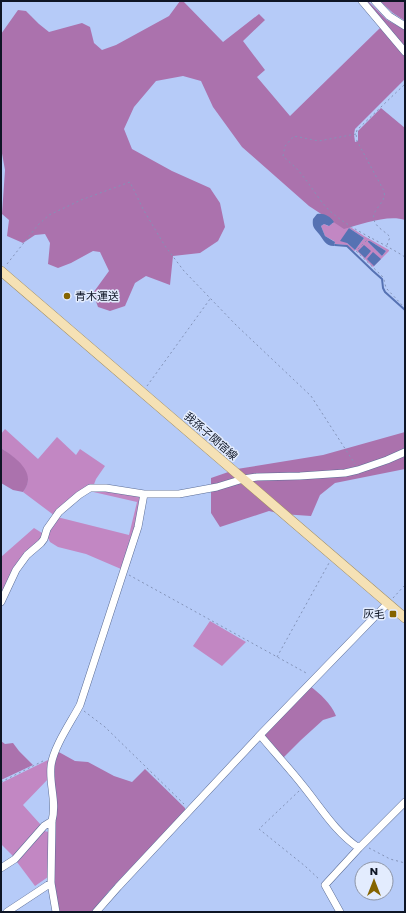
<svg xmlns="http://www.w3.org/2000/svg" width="406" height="913" font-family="Poppins,'Noto Sans JP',sans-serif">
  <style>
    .green { fill: #c287c3; fill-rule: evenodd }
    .forest { fill: #ab72ad }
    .water { fill: #5672b3 }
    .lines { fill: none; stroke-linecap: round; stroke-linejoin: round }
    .stream { stroke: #5672b3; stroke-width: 2 }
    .minor-casing { stroke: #5c6e97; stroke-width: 8 }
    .major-casing { stroke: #a08d62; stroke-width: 10 }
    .path { stroke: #8393b8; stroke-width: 1; stroke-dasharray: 2 3; stroke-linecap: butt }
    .minor { stroke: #fff; stroke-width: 7 }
    .major { stroke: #f5e1b5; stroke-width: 9 }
    .poi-dot { fill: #856400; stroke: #e3ecfe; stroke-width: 1.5 }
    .labels { text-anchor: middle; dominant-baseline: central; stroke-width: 3; stroke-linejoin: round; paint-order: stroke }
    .poi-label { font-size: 11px; fill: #0e1525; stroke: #e3ecfe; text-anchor: start }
    .street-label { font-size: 11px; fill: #0e1525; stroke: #e3ecfe }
  </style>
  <rect width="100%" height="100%" fill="#b6cbf8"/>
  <path class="green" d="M332 215 364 236 389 250V251L373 267 356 250 354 251 346 245 335 244 334 241 325 236 321 226 324 224 328 226 333 223ZM349 228 364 238 355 250 347 243ZM368 241H370L386 251 382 256 368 242Z
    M5 429 38 459 57 437 76 455 80 449 105 466 96 479 93 487 55 516 23 492C37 474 15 458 1 448V434Z
    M92 490 141 495 137 525 121 569 86 554 58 547 50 542 47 536 57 517 129 535 137 502 89 491Z
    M34 528 42 533V539L35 546 1 598V557Z
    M210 621 246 642 222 666 193 646Z
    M50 759V777L23 805 41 825 14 857 1 844V783Z
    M44 831 49 832 48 877 35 886 17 862Z"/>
  <path class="forest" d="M180 1H183L223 42 259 14 265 20 243 41 265 70 257 77 290 116 380 28 405 56V79L355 129 354 134 355 142 358 141V131L381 108 405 128V220C389 214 361 224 344 229L309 206 242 147 213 107 201 81 183 76 156 81 134 107 124 129 132 149 172 171 210 188 220 203 225 227 218 241 200 253 173 256 170 285 146 276 135 283 125 306 110 311 98 307 93 293 109 271 100 252 93 251 71 263 58 268 48 264 50 243 45 234 35 235 23 243 7 236 9 220 2 214 5 170 1 148V34L18 10 26 11 39 24 49 32 82 23 90 27 94 43 102 50 116 45 169 16Z
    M362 1H368L387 20 405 30V51Z
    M380 1H405V21L393 13Z
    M405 432V469L335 483 320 495 311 516 282 514 269 511 220 527 211 513V478L237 469 323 455Z
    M1 448C16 458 38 473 23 492L13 490 1 483Z
    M310 686C320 694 331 703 336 716L323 720 301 740 283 758 263 736Z
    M1 741 5 744 13 743 19 751 33 765 1 780Z
    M57 751 75 761 88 762 114 776 132 782 145 769 185 808V811L109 891 92 912H58L54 888 56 811 53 771Z"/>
  <path class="water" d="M317 214C324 213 330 216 334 222L329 226 324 224 321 226 325 236 335 242 334 246C325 246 324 240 319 234 314 228 312 227 313 219Z
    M349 228 364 238 355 250 347 243 340 241Z
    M370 241 386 251 382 256 368 242V241Z
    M364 245 371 251 365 258 358 251Z
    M373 252 381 259 374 266 367 259Z"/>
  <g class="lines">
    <path class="stream" d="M335 245 347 246 373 271 382 279 383 288 385 292 405 310"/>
    <g class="minor-casing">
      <path id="minor" d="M362 1 405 52
        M375 1 389 16 405 26
        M1 602 16 570 27 555 41 543 44 539 47 529 59 512 79 495 90 488H106L144 494H179L217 487 243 479 257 477 300 476 345 473 358 470 387 460 405 452
        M260 735C274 752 290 769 304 787 321 808 336 833 359 848L405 802
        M1 868 15 859 44 826 52 821
        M7 912 51 883
        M56 912 51 883 52 821C57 801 49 786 51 766 53 748 71 722 80 705L138 527 144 494
        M96 912 118 887 260 735 388 603
        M340 912 325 885 359 848"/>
    </g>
    <g class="major-casing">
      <path id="major" d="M1 271 405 618"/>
    </g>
    <path class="path" d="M356 134 319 141 294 136 285 146 283 156C289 162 297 168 302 175 312 187 320 202 331 212 353 231 380 241 405 257
      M370 237 356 251 382 276 384 280 386 288 405 308
      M387 245 390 237C386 232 379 229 376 224 368 213 382 206 384 197 385 196 384 192 384 191L357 141 356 134 357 130 405 84
      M7 264 38 225 49 215 81 200 130 182 143 209 165 246 184 271 236 325 311 396 355 464
      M147 386 210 299
      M129 575 308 674
      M393 598 405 585
      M277 657 329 563
      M84 711 105 727 184 804
      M1 782 45 760
      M299 791 259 829 305 866 320 880
      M369 848 390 859 405 863"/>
    <use href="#minor" class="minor"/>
    <use href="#major" class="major"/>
  </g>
  <g class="poi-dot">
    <circle cx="67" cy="296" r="4"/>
    <rect x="389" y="610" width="8" height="8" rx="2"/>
  </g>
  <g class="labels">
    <g class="poi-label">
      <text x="75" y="296">青木運送</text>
      <text x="385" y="614" text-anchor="end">灰毛</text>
    </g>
    <g class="street-label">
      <text transform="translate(211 436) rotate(41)">我孫子関宿線</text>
    </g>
  </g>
  <rect width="406" height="913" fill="none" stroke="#0e1525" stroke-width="4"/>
  <g transform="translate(374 881)"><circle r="19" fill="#e3ecfe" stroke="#8e96a7"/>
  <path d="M0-3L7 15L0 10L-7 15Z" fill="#856400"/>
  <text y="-6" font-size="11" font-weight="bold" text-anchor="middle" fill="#0e1525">N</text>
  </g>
</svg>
